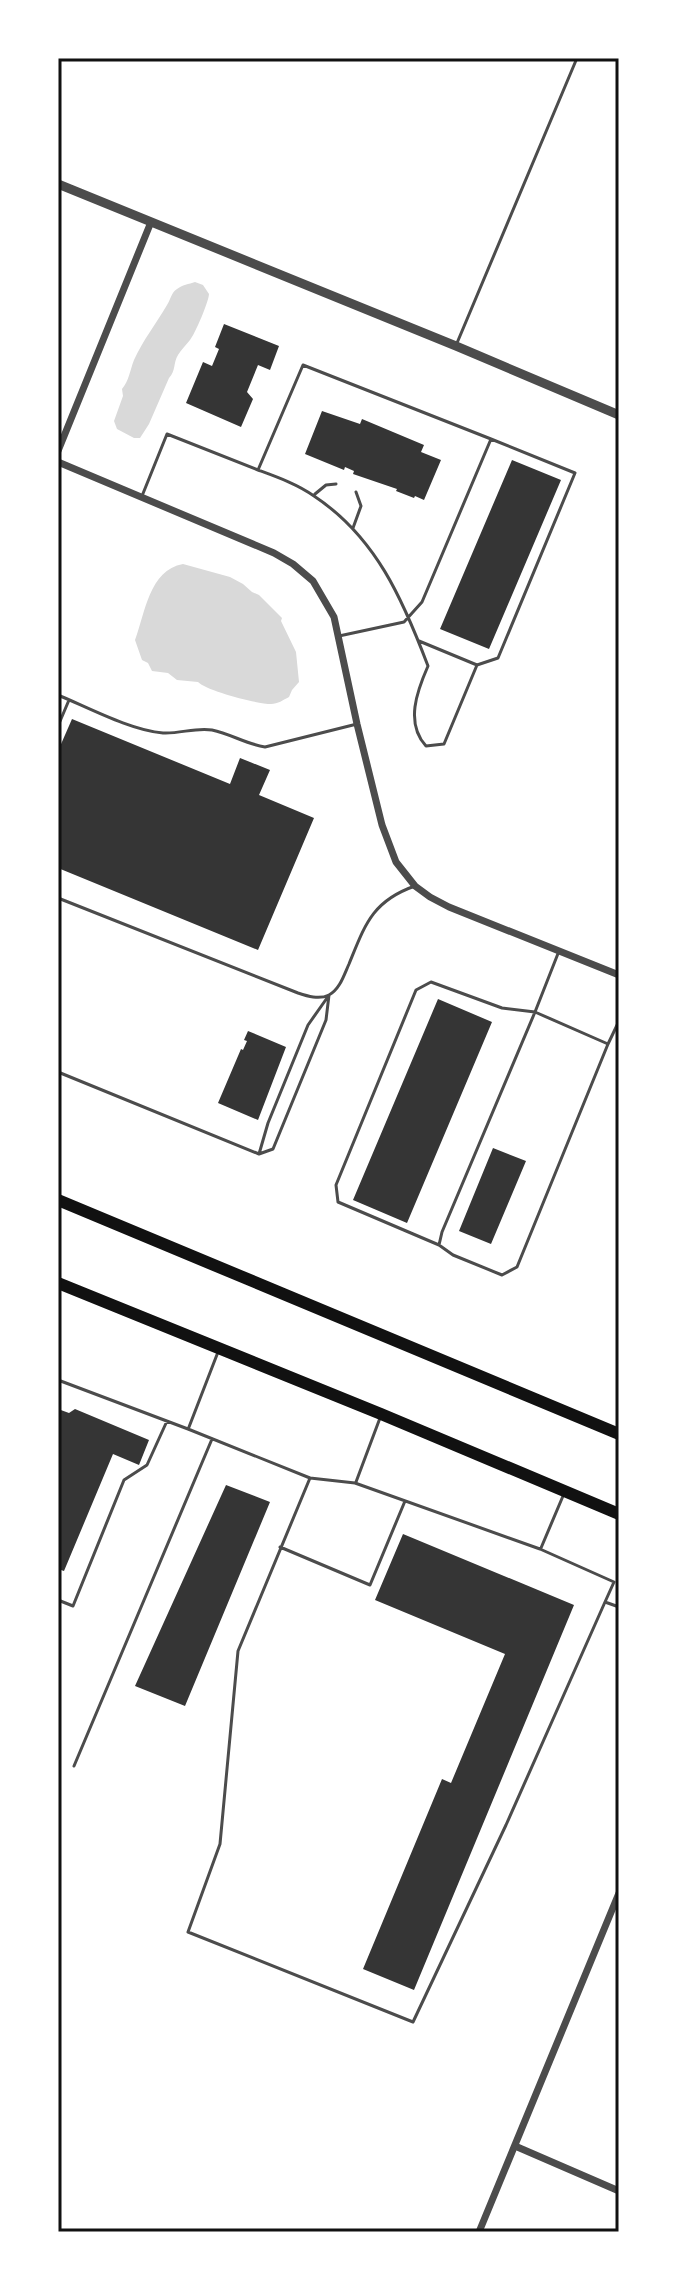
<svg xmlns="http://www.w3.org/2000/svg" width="677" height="2290" font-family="Arial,sans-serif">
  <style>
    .water { fill: #d9d9d9 }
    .building { fill: #353535 }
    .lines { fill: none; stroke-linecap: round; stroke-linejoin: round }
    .service { stroke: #4c4c4c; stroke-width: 3 }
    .minor { stroke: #4c4c4c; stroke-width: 7 }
    .tertiary { stroke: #4c4c4c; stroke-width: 9 }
    .trunk { stroke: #111; stroke-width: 12 }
    .neatline { fill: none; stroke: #111; stroke-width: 3 }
  </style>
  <rect width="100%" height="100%" fill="#fff"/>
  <path class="water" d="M195 282 203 285 209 294C209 301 195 334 190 340 186 345 181 350 178 355 173 363 176 371 169 378L149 424 140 438H134L117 429 114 421 123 396 122 389C129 381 130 370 134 360 143 340 156 324 167 305 171 299 171 293 177 289 182 285 189 284 195 282Z
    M183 564 230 577 243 584 252 592 259 595 282 618 281 621 296 652 299 682 292 690 289 697C283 700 278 704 271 704 257 704 207 691 198 682L177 680 168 673 152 671 148 663 142 660 135 640C145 614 149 570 183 564Z"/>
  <path class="building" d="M224 324 279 346 270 370 258 365 247 392 253 399 241 427 186 403 203 362 212 366 219 349 215 347Z
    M322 411 360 424 362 419 424 445 421 452 441 460 424 500 415 496 414 498 396 491 397 489 353 474 354 471 345 467 344 470 305 454Z
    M512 460 561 480 489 649 440 629Z
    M72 719 230 784 240 758 270 770 259 795 314 818 258 950 58 868V751Z
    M438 999 492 1022 407 1223 353 1200Z
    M248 1031 286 1047 258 1120 218 1103 241 1049 243 1050 247 1041 244 1040Z
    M493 1148 526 1161 491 1244 459 1231Z
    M58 1409 69 1413 75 1409 149 1440 139 1465 113 1454 64 1571 58 1569Z
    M226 1485 270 1502 185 1706 135 1686Z
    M403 1534 574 1605 414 1990 363 1969 442 1779 451 1783 505 1654 375 1600Z"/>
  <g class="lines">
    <path class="service" d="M457 343 577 58
      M258 470C277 477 297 484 314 496 376 537 403 600 428 666 417 691 405 723 426 746L444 744 477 665
      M315 494 326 485 336 484
      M142 496 167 434 258 470 303 365 491 439 422 602 404 622 339 636
      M353 528 361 506 356 492
      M419 641 477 665 498 658 575 473 491 439
      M58 695C87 707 132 731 163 733 180 734 196 727 212 730 231 734 246 744 265 747L357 724
      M58 726 69 700
      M58 898 298 993C307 996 319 1000 329 995 340 989 344 975 349 964 365 925 372 901 415 886
      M559 951 535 1012 608 1044 619 1021
      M58 1072 259 1154 273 1149 326 1020 329 995
      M259 1154 268 1123 308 1025 327 998
      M439 1245 442 1232 535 1012 502 1008 431 982 416 990 336 1185 338 1202 439 1245 453 1255 502 1275 517 1267 608 1044
      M58 1380 188 1429 310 1478 355 1483 540 1549 614 1582 605 1602 619 1607
      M189 1427 218 1352
      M310 1478 238 1651 220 1844 188 1932 413 2022 506 1825 605 1602
      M356 1482 380 1418
      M280 1547 370 1585 405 1501
      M541 1548 563 1496
      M58 1600 73 1606 124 1480 147 1465 167 1421
      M74 1766 212 1439"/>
    <path class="minor" d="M58 451 151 222
      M58 462 274 553 293 564 313 581 334 617 357 724 382 825 396 862 415 886 430 897 449 907 619 975
      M515 2146 619 2191
      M479 2232 619 1893"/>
    <path class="tertiary" d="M58 184 456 346 619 415"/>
    <path class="trunk" d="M58 1200 619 1434
      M58 1283 381 1414 619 1514"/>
  </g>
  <rect width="677" height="2290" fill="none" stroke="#ffffff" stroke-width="120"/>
  <rect x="60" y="60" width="557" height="2170" class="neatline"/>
</svg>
